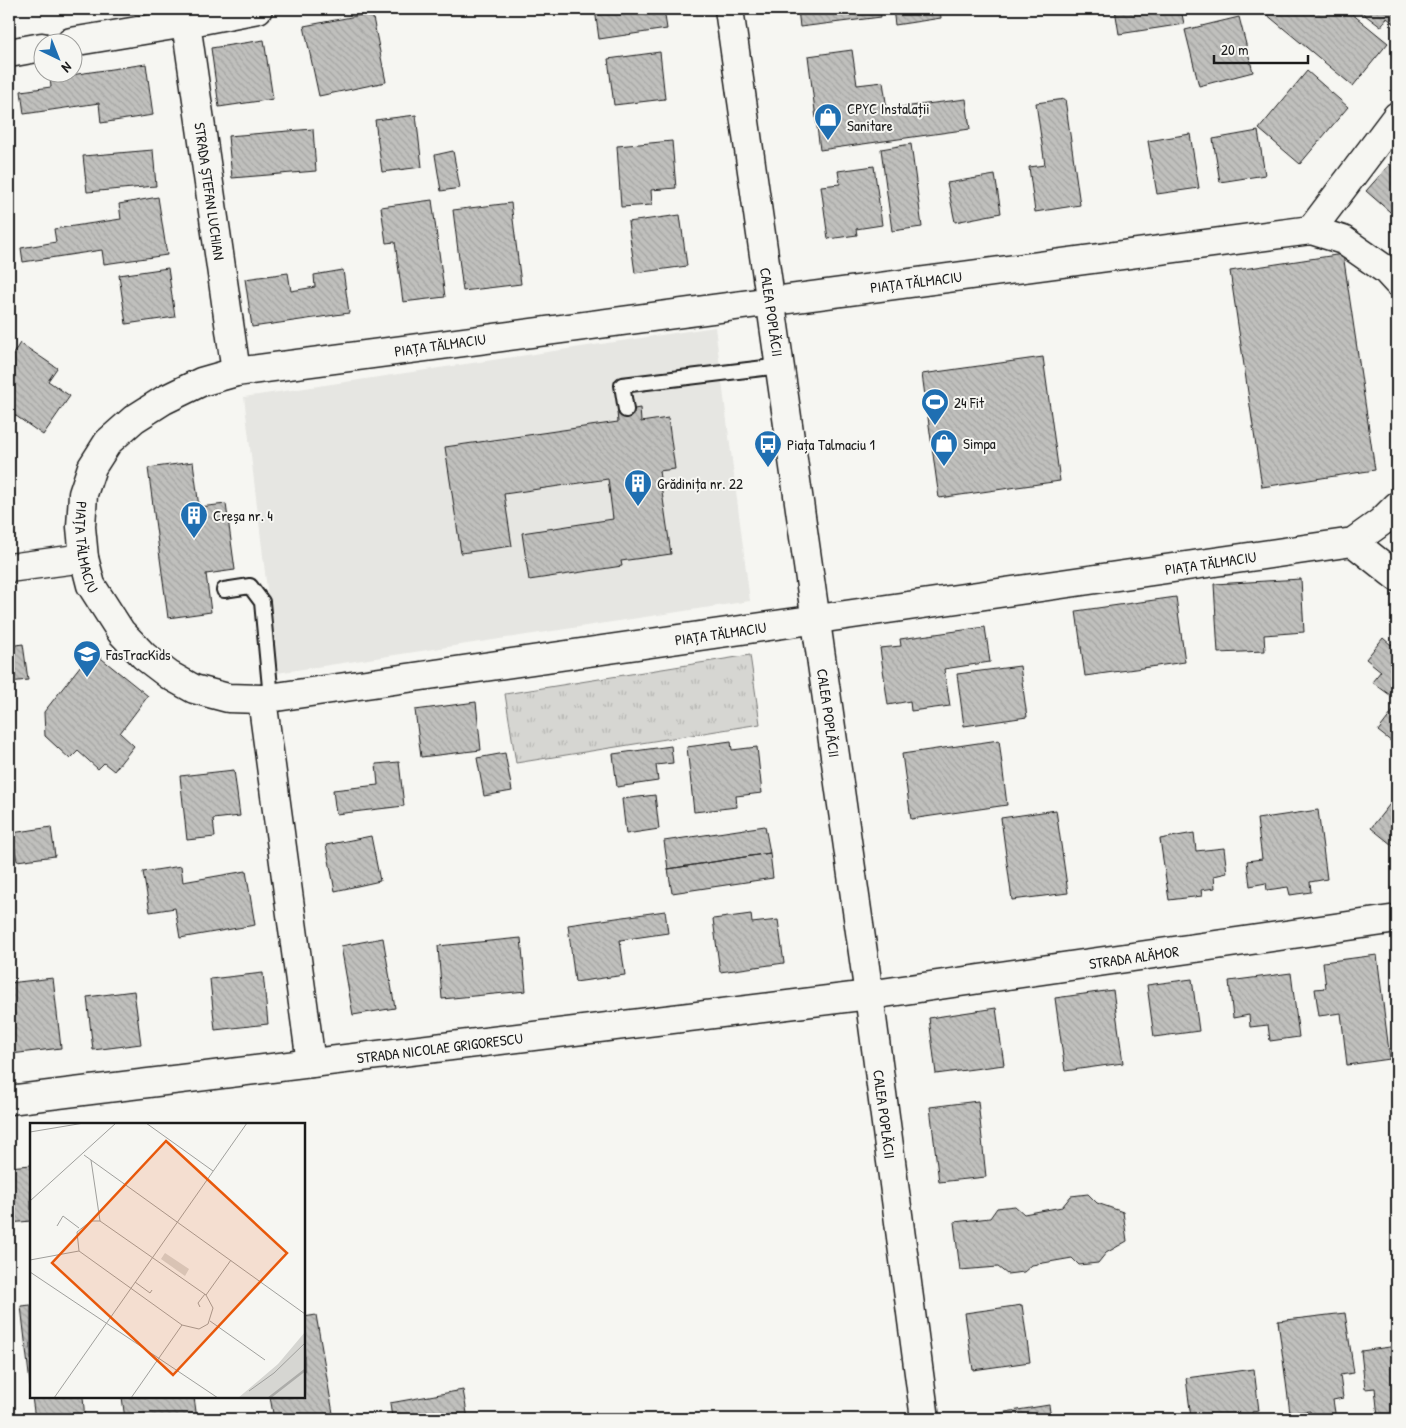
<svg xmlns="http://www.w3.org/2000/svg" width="1406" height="1428" font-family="'Patrick Hand',sans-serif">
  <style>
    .built { fill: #e6e6e2 }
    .park { fill: url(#park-tufts); stroke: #797977 }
    .building { fill: url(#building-back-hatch); stroke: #1c1c1c }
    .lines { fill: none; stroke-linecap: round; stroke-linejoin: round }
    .lane-casing { stroke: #1c1c1c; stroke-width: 18 }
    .street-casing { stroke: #1c1c1c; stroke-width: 31 }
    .secondary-casing { stroke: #1c1c1c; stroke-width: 31 }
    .lane { stroke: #f6f6f2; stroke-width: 14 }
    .street { stroke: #f6f6f2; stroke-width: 28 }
    .secondary { stroke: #f6f6f2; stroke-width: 28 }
    .labels { text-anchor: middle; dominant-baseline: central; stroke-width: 4; stroke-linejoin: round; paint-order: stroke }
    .poi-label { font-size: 15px; fill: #1c1c1c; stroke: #f6f6f2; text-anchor: start }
    .street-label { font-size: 15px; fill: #1c1c1c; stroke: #f6f6f2 }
    .inset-river { fill: none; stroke: #acaca9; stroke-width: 2.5 }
    .inset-road { fill: none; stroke: #9f9f9c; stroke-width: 1 }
    .view { fill: #e8590c; fill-opacity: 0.15; stroke: #e8590c; stroke-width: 2.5 }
    .inset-edge { fill: none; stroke: #1c1c1c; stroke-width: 2.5 }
  </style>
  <defs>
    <pattern id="park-tufts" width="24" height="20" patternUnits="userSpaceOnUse" patternTransform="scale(1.25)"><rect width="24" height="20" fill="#d6d6d2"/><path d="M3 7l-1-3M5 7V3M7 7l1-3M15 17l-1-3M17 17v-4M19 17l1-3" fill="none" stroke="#b7b7b4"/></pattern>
    <pattern id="building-back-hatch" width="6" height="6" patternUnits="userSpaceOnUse" patternTransform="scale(1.25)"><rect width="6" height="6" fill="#c0c0bd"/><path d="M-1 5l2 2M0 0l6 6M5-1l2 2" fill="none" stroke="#a4a4a2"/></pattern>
  </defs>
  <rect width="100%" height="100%" fill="#f6f6f2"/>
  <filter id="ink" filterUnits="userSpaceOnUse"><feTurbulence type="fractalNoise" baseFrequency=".02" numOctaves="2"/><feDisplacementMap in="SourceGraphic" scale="10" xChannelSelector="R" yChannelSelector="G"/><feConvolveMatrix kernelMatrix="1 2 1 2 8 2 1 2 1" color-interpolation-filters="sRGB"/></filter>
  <g filter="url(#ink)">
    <path class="built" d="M715 327 750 601 277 673 244 397Z"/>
    <path class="park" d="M750 655 760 724 516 763 505 694Z"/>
    <path class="building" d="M595 9H664L667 29 599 39Z
      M798 9H880L881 17 800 27Z
      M893 9H940L941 18 895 25Z
      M1049 9H1071L1049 11Z
      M1115 9H1181L1184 24 1119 34Z
      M1260 9H1346L1388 43 1353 86Z
      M1357 9H1397V26L1387 18 1381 27Z
      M372 13 386 82 319 96 304 26Z
      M1239 17 1253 72 1199 86 1185 30Z
      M264 40 273 99 219 107 211 48Z
      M852 50 857 85 883 82 887 109 966 99 970 129 820 150 808 56Z
      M660 52 665 99 614 105 608 59Z
      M146 64 153 115 101 123 99 103 24 114 21 91 51 87 50 78Z
      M1307 71 1348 107 1300 164 1259 129Z
      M1065 99 1080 205 1035 212 1029 167 1045 165 1036 103Z
      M416 115 422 167 382 172 375 120Z
      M313 129 316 171 232 178 228 136Z
      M1258 131 1265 175 1220 182 1213 139Z
      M1190 134 1199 188 1157 194 1148 141Z
      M672 141 676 188 651 190 652 205 621 207 617 146Z
      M911 144 922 227 892 231 881 149Z
      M153 150 156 186 87 192 83 156Z
      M453 151 460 188 441 191 435 155Z
      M1397 156V218L1366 191Z
      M874 166 882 225 856 229 857 235 828 239 821 186 840 184 838 171Z
      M995 175 1001 213 955 222 947 183Z
      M158 197 167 255 104 264 102 250 23 262 21 248 56 242 54 229 121 219 119 204Z
      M432 200 445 297 403 302 395 242 386 243 381 207Z
      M511 203 521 284 463 291 453 210Z
      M680 215 687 266 635 273 628 222Z
      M1343 254 1375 470 1262 487 1230 271Z
      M168 268 175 317 126 324 119 275Z
      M343 270 349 313 252 327 245 279 288 273 291 291 315 287 314 275Z
      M20 343 57 368 48 381 70 396 43 435 9 411V360Z
      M1043 357 1060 481 939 498 922 374Z
      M640 408 641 422 668 418 675 469 659 471 671 554 621 561 622 566 529 580 522 533 613 519 608 479 504 494 512 546 461 553 445 447 618 422 617 412Z
      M193 462 199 507 226 504 235 570 206 574 211 612 168 618 148 468Z
      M1301 579 1304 632 1264 635 1265 651 1218 653 1214 584Z
      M1176 597 1185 662 1085 676 1076 611Z
      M985 627 990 662 944 669 950 706 911 711 910 701 888 705 880 648 901 646 900 639Z
      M1397 636V685L1390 695 1372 682 1381 671 1366 659 1383 638 1391 645Z
      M23 644 28 680 9 682V646Z
      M92 651 148 696 120 733 134 746 114 771 104 763 98 769 78 751 70 759 45 736 44 712Z
      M1020 666 1027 717 964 726 957 674Z
      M476 702 481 750 421 757 415 710Z
      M1397 706V746L1378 731Z
      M999 740 1007 805 911 819 902 754Z
      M731 741 732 750 757 747 762 793 736 796 737 807 694 812 687 747Z
      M671 746 673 763 656 765 658 781 617 787 613 754Z
      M505 753 512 791 484 796 477 758Z
      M399 762 404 806 336 814 333 790 378 785 376 764Z
      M234 770 240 816 213 819 215 837 187 840 180 776Z
      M655 795 659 829 626 834 622 799Z
      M1397 795V849L1371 828Z
      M1056 810 1068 893 1012 900 1001 818Z
      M1318 810 1327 879 1310 882 1311 892 1290 895 1288 887 1267 890 1266 883 1250 886 1247 861 1262 859 1257 819Z
      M765 826 770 853 668 869 664 841Z
      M51 827 55 856 17 861 12 833Z
      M1194 833 1196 851 1224 848 1227 873 1214 876 1215 888 1201 890 1202 896 1169 900 1160 839Z
      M371 836 380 881 335 891 326 845Z
      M770 853 773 878 672 893 668 869Z
      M181 866 183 882 246 871 255 925 180 938 175 908 150 912 143 872Z
      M665 911 668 933 620 940 625 975 575 982 568 925Z
      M751 914 752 923 778 920 784 963 720 972 713 919Z
      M383 938 395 1008 353 1015 341 946Z
      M521 938 526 991 442 999 438 946Z
      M1377 955 1390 1059 1347 1065 1341 1013 1319 1016 1315 989 1326 988 1323 962Z
      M263 973 268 1024 215 1030 210 979Z
      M1291 973 1299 1037 1270 1041 1268 1025 1250 1027 1249 1015 1233 1018 1229 981Z
      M53 978 61 1048 11 1054 9 1038V983Z
      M1192 979 1199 1031 1154 1037 1147 985Z
      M1113 990 1123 1063 1065 1071 1055 998Z
      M134 991 141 1044 93 1050 87 997Z
      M996 1008 1004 1065 936 1074 929 1018Z
      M978 1101 986 1177 939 1182 930 1107Z
      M31 1165V1221L9 1223V1167Z
      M1088 1194 1097 1203 1123 1212 1127 1241 1106 1253 1098 1263 1079 1265 1072 1258 1032 1265 1024 1272 1007 1274 998 1267 960 1270 954 1222 990 1218 997 1208 1015 1206 1024 1214 1062 1207 1071 1196Z
      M31 1305V1392L21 1306Z
      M1022 1305 1030 1362 973 1370 965 1313Z
      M1345 1313 1354 1373 1340 1375 1343 1398 1333 1400 1336 1419H1311L1310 1411 1290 1413 1278 1321Z
      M316 1315 334 1419H274L270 1397H304V1317Z
      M1397 1346V1414L1378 1417 1375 1388 1365 1389 1361 1351Z
      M1254 1369 1259 1411 1252 1412V1419H1198V1417L1191 1418 1186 1378Z
      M463 1390 468 1419H392L390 1403Z
      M32 1397H83L85 1419H35Z
      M122 1397H194L197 1419H125Z
      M1049 1405 1051 1419H988L987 1415Z"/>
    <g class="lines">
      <g class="lane-casing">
        <path id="lane" d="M626 410 622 385 780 366
          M224 590 250 586 262 602 271 698"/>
      </g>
      <g class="street-casing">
        <g id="street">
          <path id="s1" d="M184 9 236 372"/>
          <path d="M71 42 186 23 258 9"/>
          <path d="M9 53 42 47"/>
          <path d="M1311 230 1397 116"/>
          <path id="s2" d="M1397 282 1386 270 1343 240 1311 230 236 372 201 382 164 400 134 419 108 442 92 467 83 494 81 527 84 558 91 585 121 632 144 656 169 675 194 689 228 698 262 699 1353 542 1381 522 1397 506"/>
          <path d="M1353 542 1397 577"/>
          <path d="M9 568 84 558"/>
          <path d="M262 699 311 1063"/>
          <path id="s3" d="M9 1100 869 995 1397 919"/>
        </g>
      </g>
      <g class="secondary-casing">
        <g id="secondary">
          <path id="s4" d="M729 9 869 995 925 1419"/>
        </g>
      </g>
      <use href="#lane" class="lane"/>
      <use href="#street" class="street"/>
      <use href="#secondary" class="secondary"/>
    </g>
  </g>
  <defs>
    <g id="shop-pin" transform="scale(1.4375)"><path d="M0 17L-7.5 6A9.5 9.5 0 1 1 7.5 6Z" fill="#1f6fb2" stroke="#f6f6f2"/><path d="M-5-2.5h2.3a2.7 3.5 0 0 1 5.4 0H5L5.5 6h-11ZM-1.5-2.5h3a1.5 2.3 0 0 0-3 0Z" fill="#fff"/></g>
    <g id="stadium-pin" transform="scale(1.4375)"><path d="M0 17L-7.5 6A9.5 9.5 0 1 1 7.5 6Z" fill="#1f6fb2" stroke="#f6f6f2"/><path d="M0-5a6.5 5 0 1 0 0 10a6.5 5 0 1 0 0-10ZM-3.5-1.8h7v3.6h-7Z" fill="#fff"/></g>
    <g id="bus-pin" transform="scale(1.4375)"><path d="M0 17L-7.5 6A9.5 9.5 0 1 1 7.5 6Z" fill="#1f6fb2" stroke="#f6f6f2"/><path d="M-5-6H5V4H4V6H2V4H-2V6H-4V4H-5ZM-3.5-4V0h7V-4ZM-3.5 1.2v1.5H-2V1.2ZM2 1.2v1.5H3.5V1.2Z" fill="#fff"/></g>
    <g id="building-pin" transform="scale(1.4375)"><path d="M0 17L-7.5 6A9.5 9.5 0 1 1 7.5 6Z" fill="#1f6fb2" stroke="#f6f6f2"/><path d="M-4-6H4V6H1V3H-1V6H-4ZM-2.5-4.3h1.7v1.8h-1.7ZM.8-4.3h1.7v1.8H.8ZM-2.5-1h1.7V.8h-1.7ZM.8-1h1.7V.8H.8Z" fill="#fff"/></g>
    <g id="school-pin" transform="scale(1.4375)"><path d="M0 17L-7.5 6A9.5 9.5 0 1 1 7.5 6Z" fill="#1f6fb2" stroke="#f6f6f2"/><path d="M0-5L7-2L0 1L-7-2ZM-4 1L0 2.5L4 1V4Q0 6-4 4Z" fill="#fff"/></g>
  </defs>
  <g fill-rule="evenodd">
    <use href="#shop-pin" x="828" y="117"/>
    <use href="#stadium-pin" x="935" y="402"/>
    <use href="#shop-pin" x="944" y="443"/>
    <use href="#bus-pin" x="768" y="444"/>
    <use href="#building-pin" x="638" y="483"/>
    <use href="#building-pin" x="194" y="515"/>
    <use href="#school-pin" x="87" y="654"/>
  </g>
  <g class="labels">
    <g class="poi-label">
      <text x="847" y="108">CPYC Instalații<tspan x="847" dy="17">Sanitare</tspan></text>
      <text x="954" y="402">24 Fit</text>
      <text x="963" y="443">Simpa</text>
      <text x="787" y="444">Piața Talmaciu 1</text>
      <text x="657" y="483">Grădinița nr. 22</text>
      <text x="213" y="515">Creșa nr. 4</text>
      <text x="106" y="654">FasTracKids</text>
    </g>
    <g class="street-label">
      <text stroke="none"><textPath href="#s1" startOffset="184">STRADA ȘTEFAN LUCHIAN</textPath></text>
      <text transform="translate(916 282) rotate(-7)">PIAȚA TĂLMACIU</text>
      <text stroke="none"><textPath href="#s4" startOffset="306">CALEA POPLĂCII</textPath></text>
      <text transform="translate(440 345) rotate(-8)">PIAȚA TĂLMACIU</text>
      <text stroke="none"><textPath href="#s2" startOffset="1446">PIAȚA TĂLMACIU</textPath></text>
      <text stroke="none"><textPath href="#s2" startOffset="2661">PIAȚA TĂLMACIU</textPath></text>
      <text stroke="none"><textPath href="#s2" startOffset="2166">PIAȚA TĂLMACIU</textPath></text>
      <text stroke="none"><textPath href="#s4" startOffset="711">CALEA POPLĂCII</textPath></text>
      <text stroke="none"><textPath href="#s3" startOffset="1134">STRADA ALĂMOR</textPath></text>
      <text stroke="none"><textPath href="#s3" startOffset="434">STRADA NICOLAE GRIGORESCU</textPath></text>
      <text stroke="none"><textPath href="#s4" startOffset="1116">CALEA POPLĂCII</textPath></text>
    </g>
  </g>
  <g transform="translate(30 1123)">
    <rect width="275" height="275" fill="#f6f6f2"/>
    <path d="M135 130 159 146 155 153 131 136ZM275 209V275H208L248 241Z" fill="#d6d6d2"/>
    <path class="inset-river" d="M239 275 275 247"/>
    <path class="inset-road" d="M116 0 183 48M0 9 54 0M54 32 275 191M61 37 70 98M0 78 86 0M61 98H70L176 172 183 185 178 201 169 206 152 202 49 128 47 109ZM27 103 33 93 49 105M0 137 49 128M0 149 188 275M105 159 120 170 122 167M176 172 201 137M170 184 168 180 175 171M180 198 235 237M219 268 244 250 275 220M24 275 217 0M101 275 152 202"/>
    <path class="view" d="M136 18 257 130 143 252 22 140Z"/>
    <rect width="275" height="275" class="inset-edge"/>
  </g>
  <rect width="1406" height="1428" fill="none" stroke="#f6f6f2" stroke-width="30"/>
  <rect x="15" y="15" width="1376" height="1398" fill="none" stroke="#1c1c1c" stroke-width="2" filter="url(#ink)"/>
  <g transform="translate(58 58) rotate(137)"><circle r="24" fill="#f6f6f2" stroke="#9f9f9c"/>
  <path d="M0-4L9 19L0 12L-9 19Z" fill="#1f6fb2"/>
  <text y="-8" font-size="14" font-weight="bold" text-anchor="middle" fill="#1c1c1c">N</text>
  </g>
  <path d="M1214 55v8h94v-8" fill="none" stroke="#1c1c1c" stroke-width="2.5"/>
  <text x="1221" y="55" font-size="15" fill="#1c1c1c" stroke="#f6f6f2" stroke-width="4" paint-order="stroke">20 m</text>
</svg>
